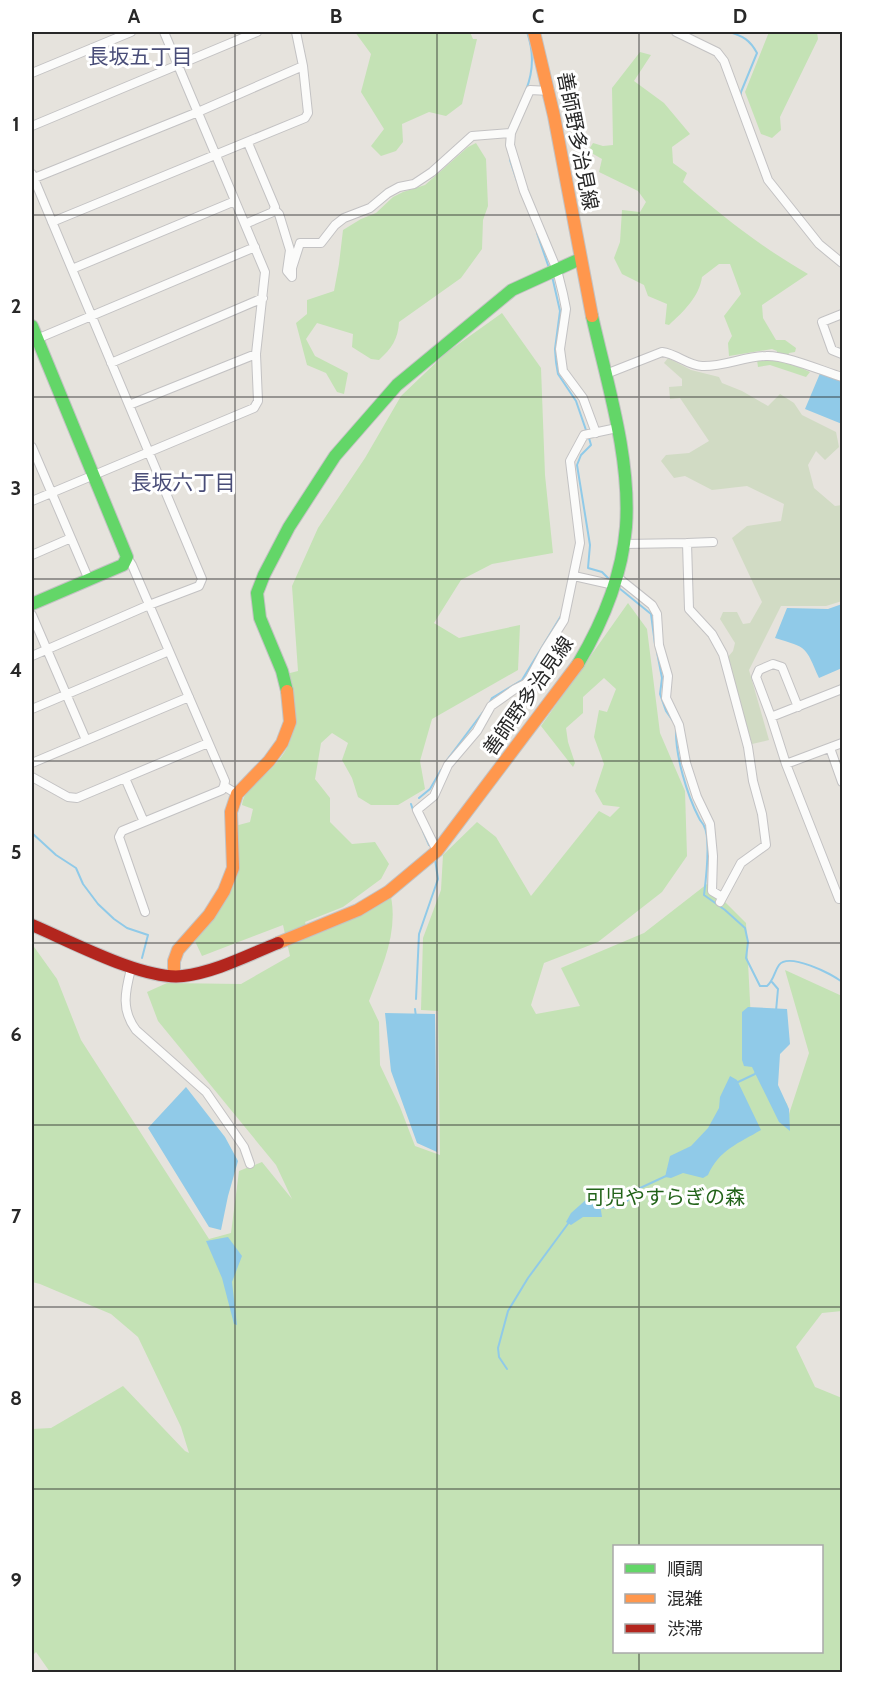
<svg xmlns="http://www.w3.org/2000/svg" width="874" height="1704" font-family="Cabin,'Noto Sans JP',sans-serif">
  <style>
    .green { fill: #c4e2b5; fill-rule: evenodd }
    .cemetery { fill: #d1dbc4 }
    .water { fill: #90cae8 }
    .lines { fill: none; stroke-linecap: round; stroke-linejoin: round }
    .stream { stroke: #90cae8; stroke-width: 2 }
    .street-casing { stroke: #c3c2c3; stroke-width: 10 }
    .fast-casing { stroke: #c3c2c3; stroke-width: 14 }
    .slow-casing { stroke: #c3c2c3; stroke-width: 14 }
    .jam-casing { stroke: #c3c2c3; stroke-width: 14 }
    .street { stroke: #fbfbfa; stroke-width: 8 }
    .fast { stroke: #63d668; stroke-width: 12 }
    .slow { stroke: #ff974d; stroke-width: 12 }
    .jam { stroke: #b3261e; stroke-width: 12 }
    .grid { fill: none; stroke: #282828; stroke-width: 1.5; stroke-opacity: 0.55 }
    .labels { text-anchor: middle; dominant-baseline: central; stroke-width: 6; stroke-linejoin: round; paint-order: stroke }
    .street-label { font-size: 20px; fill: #282828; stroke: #fff }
    .park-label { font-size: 20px; fill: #226319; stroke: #fff }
    .neighbourhood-label { font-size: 21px; fill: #494d78; stroke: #fff }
    .neatline { fill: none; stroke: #282828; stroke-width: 2 }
    .grid-label { font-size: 20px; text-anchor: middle; font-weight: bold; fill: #282828 }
  </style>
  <rect width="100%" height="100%" fill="#e6e3dd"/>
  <path class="green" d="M355 32H470L473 39H477L462 104 446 116 429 112 402 124 403 142 396 151 381 156 371 146 384 129 361 92 371 54Z
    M769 32H817L818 39 780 117 781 130 772 138 761 134 745 92Z
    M640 52 651 55 634 81 664 103 690 134 672 147 673 163 687 173 683 182C724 218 760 246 808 274L762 305 763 318 776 340H785L796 348 795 352 789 353 786 361 810 372 806 377 770 365 758 367 757 360 776 358 777 351 772 349 729 356 728 343 732 336 724 316 741 294 730 264H719L702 277C699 297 684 311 669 325L665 324 667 304 648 296 644 285 622 274 614 258 620 242 622 210 640 212 646 202 638 191 599 172 602 159 588 151 593 143 603 146 613 145 612 88Z
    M476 143 486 159 488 206 483 220 482 249 461 278 399 322C398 339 392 348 379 360L371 359 352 347 353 334 317 323 306 339 315 356 348 373 344 394 337 392 326 373 307 365 296 323 307 314V300L334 291 339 264 343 230 361 219 376 213 393 197 403 192 425 185 468 147Z
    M502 313 541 368 545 475 553 553 492 564 461 580 434 623 459 638 520 625 518 670 432 719 420 761 425 789 398 805H371L358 797 352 778 342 760 348 743 332 733 321 743 315 779 330 798V822L352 844 375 842 389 864 381 879 343 907 305 922 310 937 378 905 391 897C398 933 382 967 369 1001L379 1022 380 1065 400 1107 415 1146 440 1155 438 1011 421 1010 423 938 441 890 443 855 477 822 496 837 531 896 599 811 610 817 620 807 603 805 595 791 604 764 594 737 599 710 607 712 616 689 604 678 583 697V713L566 728 568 742 575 763 573 767 541 726 628 603 647 629 660 733 685 791 687 856 662 892 598 942 544 963 531 1005 536 1014 580 1006 561 968 644 933 707 884 746 923 753 1060 787 1104 789 1114 809 1053 785 970 842 996V1311L822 1313 796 1347 815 1387 842 1398V1672H50L36 1652 32 1656V1429L51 1428 123 1386 185 1451 189 1453 181 1427 138 1337 111 1314 40 1284 32 1282V944L57 979 81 1040 209 1239 231 1233 239 1171 262 1162 292 1199 276 1165 158 1021 147 992 167 983 241 984 290 956 283 925 202 956 193 937C210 919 236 895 238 868 239 854 236 839 235 826L250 822 253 809 242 805C244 792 251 788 260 779 302 743 296 723 286 674L298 671 292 586 318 528 365 458 401 396 446 353ZM614 1546H822V1652H614Z"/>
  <path class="cemetery" d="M668 358 691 370 719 377 722 383 742 391 768 406 780 394 794 403 802 415 836 432 839 447 825 460 816 451 808 465 814 488 835 506 842 505V601L826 606H781L749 670 769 740 752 744 727 658 733 651 735 643 720 619 723 612H737L743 624 750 623 762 602 732 538 747 526 781 521 784 504 747 486 712 490 685 476 674 478 661 461 666 455 689 453 709 441 680 398 670 399 669 387 682 386V379L664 363Z"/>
  <path class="water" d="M821 371 842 380V424L805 409Z
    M842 604V668L819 678C805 646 808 648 775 638L787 608 828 609Z
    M748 1007 787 1009 790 1044 780 1054 778 1085 789 1109 790 1131 779 1122 752 1067 744 1066 742 1060V1012Z
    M385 1013 435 1014 437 1152 417 1143 391 1071Z
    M730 1076 737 1080 761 1130C739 1143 719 1150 708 1175L703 1178 683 1173 671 1178 665 1177 670 1156 691 1146 708 1128 719 1108 720 1097Z
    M186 1087 225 1137 238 1161 228 1196 221 1230 209 1227 148 1128Z
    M588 1198H599L602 1217H583L571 1225 566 1222 571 1213Z
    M228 1237 242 1256 232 1282 237 1325 234 1324 222 1278 206 1241Z"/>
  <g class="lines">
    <path class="stream" d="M729 32C743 36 750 40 757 53L741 92V97
      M526 90C534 70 534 52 527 32
      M510 160 517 181
      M537 233 549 268
      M552 276 560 311 555 349 556 362 558 374 576 401 587 433
      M589 438 591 445 581 455 577 465 590 545 588 568 602 572 610 580
      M619 588 651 614 655 644
      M657 652 662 678 660 694 666 711 673 721
      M490 702 492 698 522 680 561 616
      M676 729C675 755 687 795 699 818 700 821 703 823 704 826 711 838 706 879 704 895L725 910 745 928 748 942 746 958 760 986H767C774 980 774 972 779 965 789 952 832 974 842 982
      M447 760 483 712
      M419 798 430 789 441 770
      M411 804 413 810
      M423 831 429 845
      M32 833 56 855 76 868 83 884 98 904 114 919 127 928 148 935 142 958
      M772 982 778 989 776 1011
      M416 999 419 934 438 879 435 859
      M415 1009 416 1017
      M736 1083 755 1074 756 1071
      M598 1208 617 1207 626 1202 638 1189 666 1176
      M507 1369 499 1357 498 1348 508 1311 528 1278 570 1221"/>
    <g class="street-casing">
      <path id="street" d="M676 32 717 52 724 61 768 180 819 244 842 263
        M32 73 131 32
        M550 91 530 90 511 133 510 145 524 191 557 270 563 294 566 309 560 349 563 371 583 398 596 433
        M32 126 257 32
        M32 174 202 579 199 586 149 605 32 656
        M32 179 198 112 303 66 296 32
        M274 209 279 214 290 250 287 271 292 277V268L300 243H321L335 225 344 218 370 208 388 193 399 187 414 184 432 172 472 136 511 133
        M52 222 305 118 308 113 303 66
        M245 224 273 212 275 207 248 143
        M72 269 235 201
        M842 314 822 322 832 350 842 354
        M32 341 255 247
        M111 363 263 298
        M606 374 662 352C677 354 687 365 702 366 723 367 745 356 766 356 786 355 822 371 842 377
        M129 405 256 354
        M32 447 89 580
        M32 501 254 408 258 401 256 354 265 272 164 32
        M687 543 713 542
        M624 544 687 543 689 609 712 634 723 654 748 747 753 781 762 814 766 845 741 863 720 902
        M32 555 71 538
        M127 557 132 565 225 781 224 786 237 794
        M574 576 614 585
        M616 576 652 605 657 614 659 645 668 676 666 698 679 725 686 763 697 797 710 824 713 856 712 891 722 897
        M32 615 86 740
        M798 707 782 667 773 664 759 670 756 677 771 717 786 764 839 899 842 898
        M32 709 169 651
        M771 717 842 689
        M830 748 842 782
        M32 763 189 697
        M786 764 842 743
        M32 777 68 797 77 798 208 743
        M125 778 144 822
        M437 851 417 810 434 796 448 765 477 731 491 706 515 689 525 684 529 680 545 650 564 620 580 543 570 461 584 435 617 428
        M145 912 119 837 122 831 222 790 224 786
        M131 969C125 992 121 1010 136 1030L206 1092 244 1147 250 1164"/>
    </g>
    <g class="fast-casing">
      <path id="fast" d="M32 326 127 557 123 565 32 604
        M578 664C603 622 622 576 626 527 631 458 607 383 592 316
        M287 691 282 671 260 618 257 593 264 575 289 527 335 456 397 385 512 290 580 259"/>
    </g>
    <g class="slow-casing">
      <path id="slow" d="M534 32 554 116 592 316
        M278 943 358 910 388 892 437 851 578 664
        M174 976V961L178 950 209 915 224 891 233 868 231 812 237 794 269 761 282 743 290 722 287 691"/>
    </g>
    <g class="jam-casing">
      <path id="jam" d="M32 925C70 941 144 981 183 976 216 972 248 955 278 943"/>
    </g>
    <use href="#street" class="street"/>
    <use href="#fast" class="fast"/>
    <use href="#slow" class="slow"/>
    <use href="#jam" class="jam"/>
  </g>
  <path class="grid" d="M235 32V1672M437 32V1672M639 32V1546M32 215H842M32 397H842M32 579H842M32 761H842M32 943H842M32 1125H842M32 1307H842M32 1489H842M639 1652V1672"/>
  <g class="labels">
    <g class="street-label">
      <text transform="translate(578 141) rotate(79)">善師野多治見線</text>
      <text transform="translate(528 696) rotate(-55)">善師野多治見線</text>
    </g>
    <g class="park-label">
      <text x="665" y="1197">可児やすらぎの森</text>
    </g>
    <g class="neighbourhood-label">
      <text x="140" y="56">長坂五丁目</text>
      <text x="183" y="482">長坂六丁目</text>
    </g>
  </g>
  <rect width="874" height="1704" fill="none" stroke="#ffffff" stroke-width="66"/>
  <rect x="613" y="1545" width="210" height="108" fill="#ffffff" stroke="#a9a9a9" stroke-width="1.5"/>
  <rect x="625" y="1564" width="30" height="9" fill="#63d668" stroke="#a9a9a9" stroke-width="1.5"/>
  <text x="667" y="1575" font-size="18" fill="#282828">順調</text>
  <rect x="625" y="1594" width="30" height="9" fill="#ff974d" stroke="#a9a9a9" stroke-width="1.5"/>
  <text x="667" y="1605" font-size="18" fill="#282828">混雑</text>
  <rect x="625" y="1624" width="30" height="9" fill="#b3261e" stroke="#a9a9a9" stroke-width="1.5"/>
  <text x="667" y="1635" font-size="18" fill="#282828">渋滞</text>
  <rect x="33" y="33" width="808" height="1638" class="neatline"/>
  <g class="grid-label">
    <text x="134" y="23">A</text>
    <text x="336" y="23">B</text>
    <text x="538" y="23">C</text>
    <text x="740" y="23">D</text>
    <text x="16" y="131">1</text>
    <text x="16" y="313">2</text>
    <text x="16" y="495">3</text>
    <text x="16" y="677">4</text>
    <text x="16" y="859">5</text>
    <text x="16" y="1041">6</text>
    <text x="16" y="1223">7</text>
    <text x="16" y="1405">8</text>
    <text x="16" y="1587">9</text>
  </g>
</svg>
